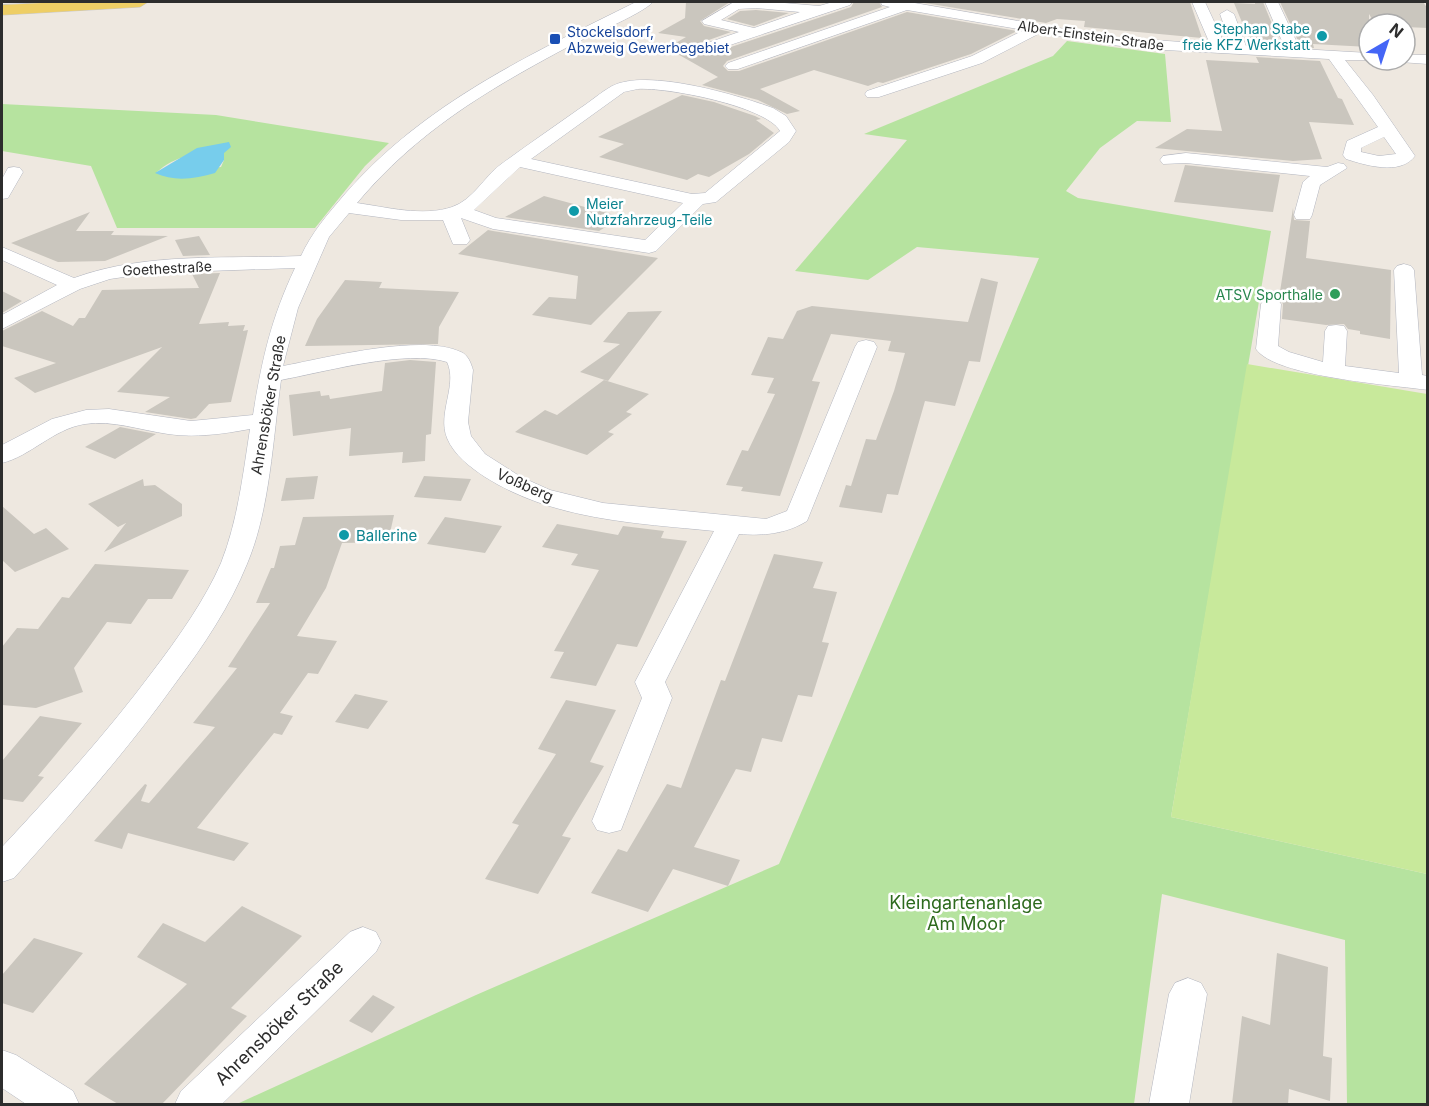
<svg xmlns="http://www.w3.org/2000/svg" width="1429" height="1106" font-family="Inter,sans-serif">
  <style>
    .green { fill: #b6e39f; fill-rule: evenodd }
    .pitch { fill: #c8e99b }
    .water { fill: #77cdec }
    .building { fill: #cac6be }
    .lines { fill: none; stroke-linecap: round; stroke-linejoin: round }
    .minor-casing { stroke: #b3b6c0; stroke-width: 1 }
    .major-casing { stroke: #c8c8c8; stroke-width: 1 }
    .minor { fill: #fff; fill-rule: evenodd }
    .major { fill: #eece65; fill-rule: evenodd }
    .culture-dot { fill: #0f9aa8; stroke: #fff; stroke-width: 2 }
    .transit-dot { fill: #1a4fb4; stroke: #fff; stroke-width: 2 }
    .leisure-dot { fill: #2e9e5b; stroke: #fff; stroke-width: 2 }
    .labels { text-anchor: middle; dominant-baseline: central; stroke-width: 5; stroke-linejoin: round; paint-order: stroke }
    .far-culture-label { font-size: 14px; fill: #0d838f; stroke: #fff; text-anchor: end }
    .far-transit-label { font-size: 14px; fill: #164399; stroke: #fff; text-anchor: start }
    .far-street-label { font-size: 14px; fill: #2d2d2d; stroke: #fff }
    .far-leisure-label { font-size: 14px; fill: #27864d; stroke: #fff; text-anchor: end }
    .street-label { font-size: 15px; fill: #2d2d2d; stroke: #fff }
    .culture-label { font-size: 15px; fill: #0d838f; stroke: #fff; text-anchor: start }
    .near-park-label { font-size: 18px; fill: #2d6a1d; stroke: #fff }
    .near-street-label { font-size: 18px; fill: #2d2d2d; stroke: #fff }
  </style>
  <rect width="100%" height="100%" fill="#eee8e0"/>
  <path class="green" d="M1067 41 1165 54 1171 122 1137 121 1100 148 1066 191 1078 198 1271 231 1171 817 1427 874V1104H1347L1345 940 1162 894 1134 1104H237L476 995 779 864 1039 258 917 247 868 280 795 271 907 140 864 134 1053 56Z
    M2 104 216 115 389 143 365 166 315 228H117L91 166 2 151ZM224 153V160L221 167 156 173C176 154 197 154 224 153Z"/>
  <path class="pitch" d="M1247 364 1427 394V874L1171 817Z"/>
  <path class="water" d="M229 142 231 147 224 153V160L215 173C195 179 174 182 155 173L197 148Z"/>
  <path class="building" d="M686 2H730L700 21 704 26 731 32 695 45 692 51 696 55H707L851 7 854 2H879L882 7 727 61 723 66 728 71H739L907 12 1017 31 971 54 883 83 878 82 868 86 814 70 760 89 800 111 787 114 758 100 702 85 718 77 667 48 686 37 658 33 685 18Z
    M919 2H1190L1202 38 1084 27 1085 21 1057 19 1046 23Z
    M1255 2H1263L1281 46 1251 44 1234 3 1255 4Z
    M1280 2H1423L1428 9V28L1405 27V24H1375L1369 14V47L1313 44 1314 48 1301 47Z
    M756 10 789 13 754 26 727 19 740 11Z
    M1256 57 1320 61 1338 98 1342 99 1354 125 1309 122 1322 159 1293 161 1155 148 1187 129 1222 131 1206 60 1259 63Z
    M682 95 714 102 755 116 761 119 756 120 774 133 749 154 709 177 698 174 687 180 599 157 624 144 598 137Z
    M1185 165 1280 175 1273 212 1174 202Z
    M544 196 622 217 599 231 505 217Z
    M1293 208 1294 220 1310 221 1306 258 1391 270 1390 339 1360 334V331L1348 329 1344 324 1326 325 1282 319 1283 304 1279 298Z
    M90 212 76 231H114L111 235 168 236 105 261 58 262 11 243Z
    M488 230 493 231 658 258 591 325 532 315 549 297 576 299 578 276 458 254Z
    M199 236 210 255 183 256 175 240Z
    M220 273 199 324 229 322 228 326 245 325 243 331 248 330 231 402 209 404 196 418 191 419 145 412 170 397 117 392 162 347 35 393 14 378 56 363 2 346V331L42 311 73 326 79 318H85L102 290 199 288 192 274Z
    M981 278 998 282 980 362 969 361 955 406 925 401 898 495 887 494 882 513 839 507 846 485 851 486 866 439 876 440 894 391 905 353 888 351 891 341 831 334 812 381 820 382 780 496 741 491 743 487 726 485 742 450 748 451 775 394 767 393 774 378 751 375 768 337 783 339 797 311 812 306 968 322Z
    M345 280 382 282 379 288 459 292 439 327 438 344 305 346 317 319Z
    M2 291 22 301 2 313Z
    M662 311 608 381 580 372 620 344 603 342 628 312Z
    M410 360 436 362 431 434 426 435 425 461 402 463 403 452 349 456 351 428 293 436 289 395 320 391 321 396 329 395 330 399 382 391 385 363Z
    M604 380 649 394 626 412 632 414 608 432 614 434 587 455 515 432 545 410 557 415Z
    M120 427 156 434 115 459 85 447Z
    M318 476 314 499 281 501 286 478Z
    M424 476 471 479 461 501 414 497Z
    M143 479 144 486 155 485 182 504V516L104 552 126 523 118 527 88 504Z
    M2 506 34 534 46 528 69 549 15 572 2 560Z
    M394 515 388 542 342 543 326 588 297 636 337 641 318 674 308 673 280 713 293 716 282 735 274 733 197 828 249 843 234 861 128 833 122 849 94 841 145 784 147 785 141 801 149 803 215 727 193 723 237 668 228 667 270 603H256L271 568H274L280 546 295 545 303 517Z
    M445 517 502 526 485 553 427 544Z
    M557 524 618 535 623 526 664 531 661 538 687 541 637 647 617 644 596 686 550 678 564 652 554 651 599 570 571 565 578 554 542 547Z
    M774 554 823 562 813 588 837 592 822 642 829 643 812 697 798 695 782 742 762 738 751 772 736 769 694 847 740 860 728 886 673 869 648 912 591 893 618 849 627 852 667 784 681 788 721 680 725 681Z
    M95 564 189 570 172 599H148L131 624 107 622 74 668 83 692 36 708 2 705V647L17 628 38 629 62 597 69 598Z
    M355 694 388 701 368 729 335 722Z
    M566 700 616 710 590 762 604 766 562 836 571 838 538 894 485 879 519 825 512 823 556 754 538 749Z
    M40 716 82 723 38 776 44 777 23 802 2 799V761Z
    M242 906 302 936 231 1008 247 1016 162 1104H118L84 1084 187 984 137 957 163 923 205 942Z
    M34 938 83 953 33 1013 2 1003V975Z
    M1277 953 1328 967 1323 1056 1332 1058 1330 1101 1289 1089 1288 1104H1232L1242 1016 1270 1025Z
    M373 995 395 1007 372 1033 349 1021Z"/>
  <g class="lines">
    <g class="minor-casing">
      <path id="minor" d="M636 2H653C641 15 583 38 564 49 484 92 417 132 357 203 386 207 423 217 452 207 473 200 484 177 500 165 526 146 552 128 579 109 590 102 601 92 612 86 647 68 737 95 773 108L786 116 796 131 789 142 716 202 703 204 656 251 649 253 493 229 461 218 470 240 467 244H453L443 220H401L349 213 329 237 298 308 283 366C326 358 421 333 461 352 468 355 471 363 473 370L468 422 471 436 485 454 521 477 550 490 603 503 766 519 787 511 855 347 858 342 866 340 874 342 877 347 807 521C786 534 763 536 739 534L665 682 672 698 621 830 609 833 597 830 592 821 642 698 635 682 714 531C635 523 553 520 485 477 470 467 454 455 447 438 437 413 458 385 447 362 407 349 324 372 281 380 273 438 270 510 247 564 230 606 204 645 177 681 127 751 71 814 14 878L2 882V847C55 790 107 733 153 671 178 638 205 600 221 563 238 520 243 474 250 429 223 434 195 438 168 434 140 430 113 420 85 424 53 429 31 456 2 463V445L52 419 86 410 109 409 191 421 253 415C262 359 271 319 295 268L151 273 110 279 80 289 2 329V315L57 285 2 260V247L74 278C145 252 226 259 301 256 312 232 328 214 345 194 424 103 531 54 636 2ZM638 89C666 87 766 106 780 131L705 193 692 194 531 159 624 92ZM520 167 683 203 645 240 496 218 474 210Z
        M734 2H773L819 6 833 2H852L850 5 706 53H696L694 50 696 47 739 32 704 24 702 21ZM756 8 800 12 754 28 721 20 739 9Z
        M881 2H909L1111 37 1210 44 1192 2H1205L1225 45H1231L1220 14 1227 10 1234 14 1246 46 1285 48 1265 2H1278L1300 49 1369 53V60H1374H1345L1373 95 1415 156C1400 176 1365 165 1346 159L1343 155 1347 141 1378 127 1329 59 1165 50 1111 45 1040 33 982 63 879 97H867L865 94 867 91 972 56 1024 30 907 10 738 69H728L725 66 728 63 890 7 882 5ZM1384 137 1396 154 1379 156 1361 152V148Z
        M1405 55H1428V64L1400 62 1398 60H1405Z
        M1186 153 1327 167 1338 163 1344 164 1347 168 1320 185 1312 215 1310 219H1296L1294 215 1303 182 1310 176 1186 163 1163 164 1160 160 1163 156Z
        M14 167 20 168 23 172 8 198 2 199V179L8 168Z
        M1404 264 1411 266 1414 270 1422 375 1428 376V390C1393 385 1275 377 1256 349L1261 304 1264 300 1271 298 1278 300 1281 304 1278 346 1289 352 1323 362 1325 331 1328 326 1336 325 1344 326 1347 331 1345 366 1399 373 1394 270 1397 266Z
        M363 927 376 932 381 942 376 952 222 1104H175L181 1091 350 932Z
        M1188 978 1201 983 1207 994 1189 1104H1149L1169 994 1175 983Z
        M2 1050 16 1055 73 1091 79 1104H26L2 1088Z"/>
    </g>
    <g class="major-casing">
      <path id="major" d="M62 2H148L140 7 2 15V5Z"/>
    </g>
    <use href="#minor" class="minor"/>
    <use href="#major" class="major"/>
  </g>
  <g class="culture-dot">
    <circle cx="1322" cy="36" r="6"/>
    <circle cx="574" cy="211" r="6"/>
    <circle cx="344" cy="535" r="6"/>
  </g>
  <rect class="transit-dot" x="549" y="33" width="12" height="12" rx="3"/>
  <circle class="leisure-dot" cx="1335" cy="294" r="6"/>
  <g class="labels">
    <g class="far-culture-label">
      <text x="1310" y="28">Stephan Stabe<tspan x="1310" dy="16">freie KFZ Werkstatt</tspan></text>
      <text x="586" y="203" text-anchor="start">Meier<tspan x="586" dy="16">Nutzfahrzeug-Teile</tspan></text>
    </g>
    <g class="far-transit-label">
      <text x="567" y="31">Stockelsdorf,<tspan x="567" dy="16">Abzweig Gewerbegebiet</tspan></text>
    </g>
    <g class="far-street-label">
      <text transform="translate(1091 35) rotate(8)">Albert-Einstein-Straße</text>
      <text transform="translate(167 268) rotate(-3)">Goethestraße</text>
    </g>
    <g class="far-leisure-label">
      <text x="1323" y="294">ATSV Sporthalle</text>
    </g>
    <g class="street-label">
      <text transform="translate(268 405) rotate(-80)">Ahrensböker Straße</text>
      <text transform="translate(525 485) rotate(24)">Voßberg</text>
    </g>
    <g class="culture-label">
      <text x="356" y="535">Ballerine</text>
    </g>
    <g class="near-park-label">
      <text x="966" y="902">Kleingartenanlage<tspan x="966" dy="21">Am Moor</tspan></text>
    </g>
    <g class="near-street-label">
      <text transform="translate(279 1023) rotate(-44)">Ahrensböker Straße</text>
    </g>
  </g>
  <rect width="1429" height="1106" fill="none" stroke="#2d2d2d" stroke-width="6"/>
  <g transform="translate(1387 42) rotate(39)"><circle r="28" fill="#ffffff" stroke="#ababab" stroke-width="1.5"/>
  <path d="M0-4.5L10 22L0 15L-10 22Z" fill="#4566f6"/>
  <text y="-9" font-size="16" font-weight="bold" text-anchor="middle" fill="#2d2d2d">N</text>
  </g>
</svg>
